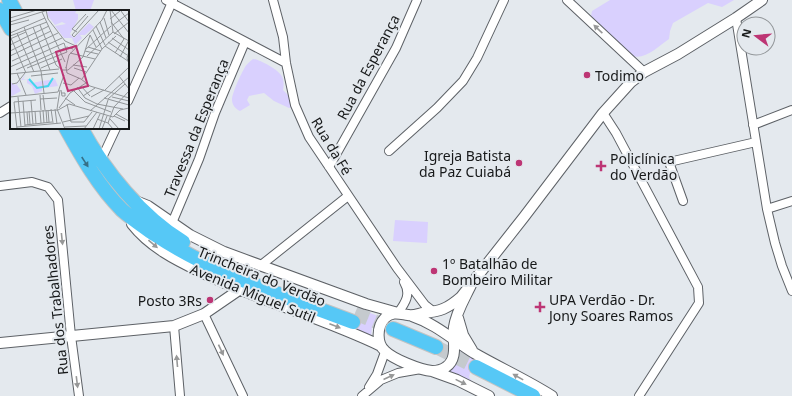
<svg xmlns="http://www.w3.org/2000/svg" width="792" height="396" font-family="'Noto Sans',sans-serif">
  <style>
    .green { fill: #d9d0fe }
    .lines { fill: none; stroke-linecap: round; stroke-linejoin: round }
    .trunk-tunnel { stroke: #c5cace; stroke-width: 14; stroke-dasharray: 14 7; stroke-linecap: butt }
    .minor-casing { stroke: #5d6166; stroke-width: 10 }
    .tertiary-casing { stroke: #5d6166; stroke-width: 12 }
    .trunk-casing { stroke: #c3c3c3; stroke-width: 16 }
    .minor { stroke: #fff; stroke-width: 8 }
    .tertiary { stroke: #fff; stroke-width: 10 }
    .trunk { stroke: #56c8f6; stroke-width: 14 }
    .oneway { fill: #979898 }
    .oneway2 { fill: #367088 }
    .poi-dot { fill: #bd3574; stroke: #e4e9ee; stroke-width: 1.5 }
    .labels { text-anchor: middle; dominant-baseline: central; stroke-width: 4; stroke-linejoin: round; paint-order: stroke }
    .street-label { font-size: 14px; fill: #17191a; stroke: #e4e9ee }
    .poi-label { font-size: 14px; fill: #17191a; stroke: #e4e9ee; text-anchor: start }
    .inset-river { fill: none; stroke: #42d6ec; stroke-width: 2 }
    .inset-road { fill: none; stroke: #929699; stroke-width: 1 }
    .view { fill: #bd3574; fill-opacity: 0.15; stroke: #bd3574; stroke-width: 2 }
    .inset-edge { fill: none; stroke: #17191a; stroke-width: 2 }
  </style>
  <rect width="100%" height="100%" fill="#e4e9ee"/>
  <path class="green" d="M73 0H94L90 11H76Z
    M610 0H734L722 7 708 3 673 23 670 31 669 39C659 46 645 60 633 56L591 16 592 11Z
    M253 59C259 59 278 70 281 75 284 79 284 85 283 90L288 95 292 107 289 108 274 101 264 93 249 96 247 100 250 105 240 111C236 109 232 105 232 100 232 93 241 74 245 67 247 64 250 61 253 59Z
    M395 220 428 222 427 243 393 241Z
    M357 308 378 316 372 327 371 336 349 328C358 323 365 319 357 308Z
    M459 351 483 363 471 369 469 377 473 383 449 371 457 359Z"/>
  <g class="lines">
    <path class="trunk-tunnel" d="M355 313 393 329
      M436 347 476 367"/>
    <g class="minor-casing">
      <path id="minor" d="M166 0 286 63
        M273 0 283 37 286 63 295 105 309 137 397 268 425 305 434 312
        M567 0 644 72
        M736 18 767 209 775 243 782 266 792 291
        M128 101 173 0
        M0 113 11 106
        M603 113 616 133 698 287 699 303 639 396
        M753 125 792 110
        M389 151 437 108 463 81 477 58 504 0
        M101 160 116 128
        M329 167 396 48 417 0
        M0 186 32 182 48 187 58 200 71 336 79 396
        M683 201 669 162 756 142
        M767 209 792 201
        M172 223 199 159 215 113 245 42
        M260 266 348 196
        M398 313C406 302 411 294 404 282
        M204 314 243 396
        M174 326 180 396
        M369 387 377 374 385 352
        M362 396 381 380 398 373 421 369"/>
    </g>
    <g class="tertiary-casing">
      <path id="tertiary" d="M138 202 148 206 190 235 224 252 366 304 398 313
        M132 224C150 247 176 260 201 272 260 301 323 318 381 346
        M471 285C465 298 456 312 454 327 452 340 459 358 446 367 442 370 437 371 432 371 420 370 393 359 385 351 376 343 377 326 385 318 392 311 400 314 408 315 413 316 418 314 423 313 441 311 447 309 461 297L524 217 603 113 631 82 644 72 678 54 736 18 762 0
        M412 316C436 324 453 340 474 353 500 368 527 380 552 396
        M458 318 463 335 472 350
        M0 343 174 326 204 314 239 290
        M432 371 457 380 489 396"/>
    </g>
    <g class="trunk-casing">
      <path id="trunk" d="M9 0 15 11
        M0 10 11 29
        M66 128C82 157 99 187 122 210 132 219 143 226 154 234 214 274 285 296 353 322
        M81 128C105 172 141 216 183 242
        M393 329 436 347
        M476 367 533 396"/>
    </g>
    <use href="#minor" class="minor"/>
    <use href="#tertiary" class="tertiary"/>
    <use href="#trunk" class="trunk"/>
  </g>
  <defs><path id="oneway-solid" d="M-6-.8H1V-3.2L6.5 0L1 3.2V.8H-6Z"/></defs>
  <g class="oneway">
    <use href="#oneway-solid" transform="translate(598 29) rotate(-137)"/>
    <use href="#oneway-solid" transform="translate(62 239) rotate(84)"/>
    <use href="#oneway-solid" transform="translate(153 244) rotate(40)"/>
    <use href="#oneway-solid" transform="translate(335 326) rotate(21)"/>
    <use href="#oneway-solid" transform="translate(221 350) rotate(65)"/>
    <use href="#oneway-solid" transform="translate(177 361) rotate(-95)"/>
    <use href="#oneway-solid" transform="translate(389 377) rotate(-24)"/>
    <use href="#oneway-solid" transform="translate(518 377) rotate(-151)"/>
    <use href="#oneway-solid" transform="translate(77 382) rotate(83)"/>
    <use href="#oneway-solid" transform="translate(461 382) rotate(26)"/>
  </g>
  <use class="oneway2" href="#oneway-solid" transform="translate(85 162) rotate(57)"/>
  <g class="poi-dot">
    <circle cx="587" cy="75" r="4"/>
    <circle cx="519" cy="163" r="4"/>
    <path d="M599 160h4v4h4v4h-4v4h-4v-4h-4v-4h4z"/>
    <circle cx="434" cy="271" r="4"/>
    <circle cx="210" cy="300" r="4"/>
    <path d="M538 301h4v4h4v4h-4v4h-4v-4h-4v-4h4z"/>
  </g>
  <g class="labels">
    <g class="street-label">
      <text transform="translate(368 67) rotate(-62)">Rua da Esperança</text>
      <text transform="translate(196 128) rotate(-68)">Travessa da Esperança</text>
      <text transform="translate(332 146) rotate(59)">Rua da Fé</text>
      <text transform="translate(262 276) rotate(22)">Trincheira do Verdão</text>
      <text transform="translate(253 293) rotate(22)">Avenida Miguel Sutil</text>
      <text transform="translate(55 300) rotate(-96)">Rua dos Trabalhadores</text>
    </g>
    <g class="poi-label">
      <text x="595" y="75">Todimo</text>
      <text x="511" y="155" text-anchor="end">Igreja Batista<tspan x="511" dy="16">da Paz Cuiabá</tspan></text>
      <text x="610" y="158">Policlínica<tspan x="610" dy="16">do Verdão</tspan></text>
      <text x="442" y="263">1º Batalhão de<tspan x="442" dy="16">Bombeiro Militar</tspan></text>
      <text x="549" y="299">UPA Verdão - Dr.<tspan x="549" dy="16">Jony Soares Ramos</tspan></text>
      <text x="202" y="300" text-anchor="end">Posto 3Rs</text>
    </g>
  </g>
  <g transform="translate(10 10)">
    <rect width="119" height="119" fill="#e4e9ee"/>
    <path d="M42 0H67L65 3 68 4V9L60 24 64 28 79 13 84 17 75 25H70L72 28 65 35 62 28H54L45 16 56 14 52 12 45 15 38 6 37 2ZM16 64 13 69H20L22 73 32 71V81L25 84 22 76 17 73V69L11 70ZM45 69 48 76 34 78 33 71ZM10 71 7 75 11 81 0 87V72L6 75Z" fill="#d9d0fe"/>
    <path class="inset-river" d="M19 69 27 78 38 76 43 68"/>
    <path class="inset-road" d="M36 0 38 9 55 31 66 36M100 0 103 22 119 31M101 0 119 23M111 1 119 12M32 2 55 52M78 6 62 25 64 27 89 0M0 8 27 0M94 8 99 25M100 9 110 1M0 12 38 0M90 12 96 28M101 12 114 29 105 43M0 15 19 10M30 15 46 55 52 60H58M103 15 119 3M86 16 95 35M14 17 31 61 34 83M23 17 40 60M83 20 92 39M67 22 62 19 76 4M0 23 35 8M7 23 24 62M104 24 119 12M80 25 86 37M0 26 37 12M0 26 16 63M102 28 119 40M0 29 16 22M98 32 117 45M0 35 39 16M95 36 118 51M78 37 91 41M75 40 101 16M0 41 41 21M75 41 88 44M119 41 117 48 119 54M60 43 85 49M0 46 48 23M77 46 103 22M110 47 119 30M2 51 52 28M63 55 77 57M0 57 54 33 57 42 17 58M56 57 57 63 71 69 80 76 119 88M31 58 52 49M56 58 59 45 92 10 97 0M64 58 76 62M6 60 57 37 63 39M58 60 73 47 80 25M7 63 16 85M0 64 49 59M21 66 48 63M109 66 119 79M72 69 92 39 106 26M53 73 61 75 69 68M2 74 7 73 15 63M71 76 80 86M67 77 75 88 87 94 113 99M50 80 47 99 55 119M51 80 52 86H55V83H52M63 80 75 92 101 102M95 80 119 57M30 85 31 100M33 85 35 100M73 86 85 78M0 87 48 82 54 65M8 87 11 117M81 87 94 80M102 87 119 91M55 88 65 95M94 88 119 95M30 89 47 88M98 89 115 74M13 91 15 116M21 91 23 114M57 94 61 112H74L82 102M49 98 60 83 76 73M41 99 43 113M45 99 47 114M33 100 34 113M36 100 37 113M38 100 39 112M19 101 20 114M25 101 26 114M30 101 31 113M80 101 119 67M17 102 18 115M0 103 48 100 59 94 103 107M106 104 119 111M104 106 115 111M103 107 110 100 119 98M87 109 98 113 103 119M100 109 109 119M53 112 79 106M98 113 104 97 119 81M15 115 42 112M7 117 51 113M55 117 76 116M7 119 4 92 26 90M74 119 87 102M83 119 90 104M89 119 98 90M92 119 97 106"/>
    <path class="view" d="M66 36 78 76 58 81 46 42Z"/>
    <rect width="119" height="119" class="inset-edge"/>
  </g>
  <g transform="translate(756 36) rotate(286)"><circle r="19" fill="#e4e9ee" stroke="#929699"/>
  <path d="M0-3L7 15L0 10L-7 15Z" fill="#bd3574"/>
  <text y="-6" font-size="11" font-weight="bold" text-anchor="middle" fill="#17191a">N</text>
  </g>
</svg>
